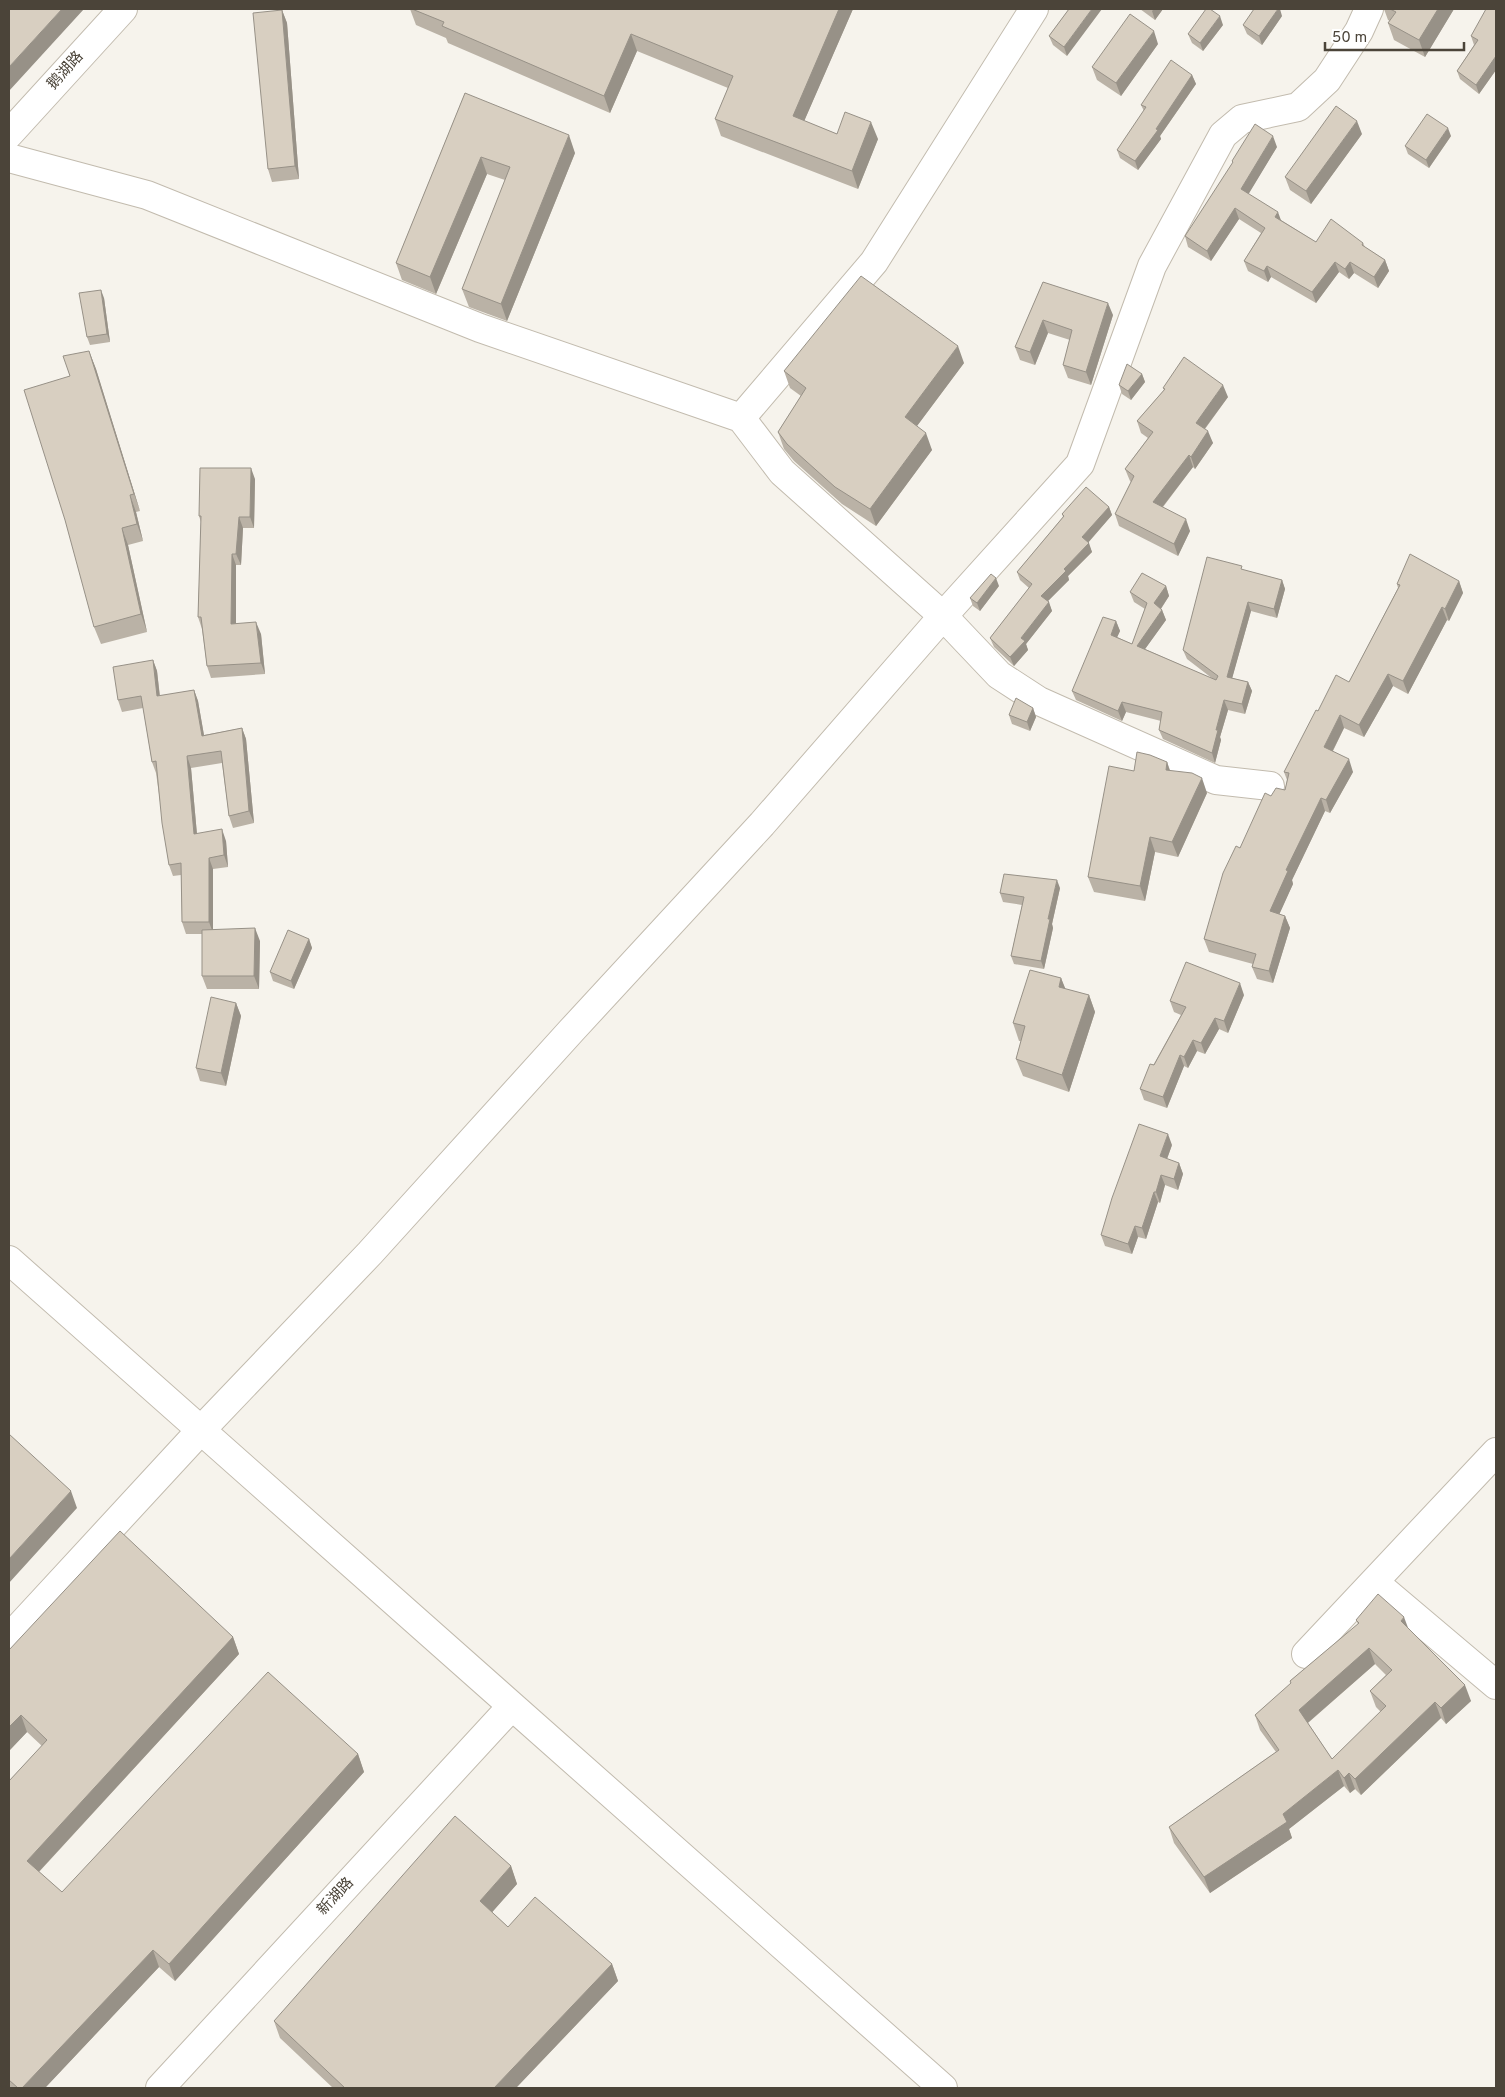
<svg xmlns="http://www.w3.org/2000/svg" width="1505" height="2097" font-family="Overpass,'Noto Sans SC',sans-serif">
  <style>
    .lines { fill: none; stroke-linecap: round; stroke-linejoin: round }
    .minor-casing { stroke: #c2bbae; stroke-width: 30 }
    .minor { stroke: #fff; stroke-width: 28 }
    .wall { fill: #bab2a6; fill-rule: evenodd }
    .shaded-wall { fill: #979187 }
    .building { fill: #d8cfc1; stroke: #979187; fill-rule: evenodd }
    .labels { text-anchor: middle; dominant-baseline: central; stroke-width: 5; stroke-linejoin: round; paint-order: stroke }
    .street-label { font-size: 15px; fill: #4b4439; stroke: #fff }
  </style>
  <rect width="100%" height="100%" fill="#f6f3ec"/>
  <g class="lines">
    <g class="minor-casing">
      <path id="minor" d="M1034 9 874 262 741 418 782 472 943 616 999 675 1039 701 1216 780 1270 786
        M9 134 123 9
        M9 158 147 195 480 328 741 418
        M9 1260 943 2088
        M1374 1582 1496 1685
        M9 1638 201 1430 370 1253 571 1031 762 824 943 616 1080 464 1152 266 1223 135 1242 119 1298 107 1327 80 1359 31 1369 9
        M1306 1654 1496 1452
        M160 2088 512 1706"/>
    </g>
    <use href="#minor" class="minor"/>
  </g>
  <path class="wall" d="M410 9H853L804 121 837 134 878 139 858 189 721 136 715 119 728 88 637 51 610 113 448 43 446 38 416 25Z
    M1069 9 1067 56 1053 45 1049 36Z
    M1140 9H1163L1155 20Z
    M1384 9H1454L1425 57 1394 40 1388 23 1390 21 1388 20Z
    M282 10 287 23 299 179 272 182 268 169Z
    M1496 10V70L1479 94 1460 79 1457 71 1474 45 1471 36Z
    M1282 16 1262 45 1247 34 1243 25Z
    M1223 25 1203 51 1192 43 1188 34Z
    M1158 44 1121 96 1097 80 1092 67Z
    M1192 75 1196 84 1160 136 1161 139 1138 170 1120 158 1117 150 1144 111 1141 105Z
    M465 93 575 153 507 321 469 307 462 289 505 180 487 174 436 294 402 280 396 263Z
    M1362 134 1311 204 1290 190 1285 177Z
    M1451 136 1429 168 1408 154 1405 146Z
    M1277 147 1248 194 1281 220 1316 242 1363 243 1365 247 1385 260 1389 271 1378 288 1354 273 1349 279 1339 272 1316 303 1271 277 1268 282 1248 271 1244 261 1261 233 1239 219 1211 261 1188 247 1185 236 1233 163 1232 161Z
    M1043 282 1113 315 1091 385 1068 378 1063 365 1070 340 1048 333 1035 365 1020 360 1015 347Z
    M104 298 110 342 90 345 87 337Z
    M89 351 96 369 140 511 136 512 143 541 128 545 147 632 101 644 94 627 70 376Z
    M964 363 917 426 932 450 876 526 842 504 794 461 784 449 778 432 801 396 790 388 784 371Z
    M1142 374 1145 382 1131 400 1122 394 1119 385Z
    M1163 388 1228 397 1205 429 1213 443 1195 469 1193 467 1163 507 1190 531 1178 556 1119 526 1115 514 1131 482 1130 481 1125 469 1148 438 1141 433 1137 421 1164 390Z
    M255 479 254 528H243L241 565H236V624L261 634 265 674 211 678 207 666 202 629 198 617 201 522 199 516Z
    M1109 507 1112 515 1088 543 1092 552 1068 576 1069 580 1048 601 1052 611 1026 644 1028 650 1014 666 994 647 990 638 1029 588 1020 580 1017 572 1063 517 1062 514Z
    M1244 570 1282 580 1285 589 1277 618 1251 611 1232 678 1248 682 1252 691 1245 714 1228 710 1220 737 1221 740 1215 763 1163 739 1159 730 1161 721 1126 712 1122 721 1076 700 1072 691 1116 621 1120 631 1117 637 1132 644 1145 609 1134 602 1130 592 1166 586 1169 596 1161 609 1162 610 1166 620 1145 649 1213 679 1187 659 1183 650Z
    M1459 581 1463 593 1449 621 1447 620 1408 694 1393 686 1364 737 1344 728 1333 751 1353 772 1330 813 1325 811 1292 880 1293 884 1279 914 1285 916 1290 928 1273 983 1257 979 1252 967 1253 964 1209 952 1204 939 1240 848 1271 796 1285 790 1287 780 1284 772 1318 711 1349 682 1398 588 1397 584Z
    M999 586 980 611 973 606 970 598Z
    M153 660 157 671 160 696 194 690 198 701 204 735 242 728 246 739 254 823 233 828 229 816 222 763 191 768 197 834 226 841 228 867 213 869V930L260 941 259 989H207L202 976V934H186L182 922 181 875 173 876 169 865 156 773 152 762 143 708 122 712 118 700Z
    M1033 708 1036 717 1030 731 1012 724 1009 715Z
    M1167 762 1170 770 1207 793 1178 857 1155 852 1145 901 1094 892 1088 877 1134 771Z
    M1060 888 1052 924 1053 928 1044 969 1014 964 1011 956 1022 905 1003 902 1000 893Z
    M309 939 312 948 294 989 273 981 270 972Z
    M1061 978 1065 989 1089 995 1095 1012 1069 1092 1023 1076 1016 1059 1021 1041H1019L1013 1023Z
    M1244 995 1228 1033 1219 1029 1205 1054 1197 1051 1188 1068 1184 1066 1167 1108 1144 1100 1140 1089 1181 1015 1174 1012 1170 1001Z
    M236 1003 241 1016 226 1086 200 1081 196 1068Z
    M1172 1145 1167 1159 1179 1163 1183 1174 1178 1190 1165 1185 1160 1203 1158 1202 1146 1239 1138 1237 1132 1254 1105 1246 1101 1235Z
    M1356 1620 1408 1628 1471 1701 1446 1724 1441 1718 1361 1795 1355 1789 1350 1793 1344 1786 1289 1829 1292 1838 1210 1893 1174 1843 1169 1827 1276 1752 1260 1730 1255 1715 1291 1684 1290 1681 1358 1624ZM1375 1664 1386 1675 1370 1691 1376 1707 1381 1712 1332 1759 1308 1723Z
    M233 1637 239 1654 39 1872 62 1892 358 1754 364 1772 175 1981 159 1967 45 2088H9V1781L42 1746 27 1732 9 1751V1650Z
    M511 1866 517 1884 492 1912 508 1927 612 1964 618 1981 516 2088H333L280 2038 274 2021Z"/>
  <path class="shaded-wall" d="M62 9H84L9 91V67Z
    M839 9H853L799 133 793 116Z
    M1092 9H1102L1067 56 1064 47Z
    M1154 9H1163L1155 20 1152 11Z
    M1278 9H1280L1282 16 1262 45 1259 36Z
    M1438 9H1454L1425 57 1419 40Z
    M282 10 287 23 299 179 295 166Z
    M1220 16 1223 25 1203 51 1200 43Z
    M1154 31 1158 44 1121 96 1116 83Z
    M631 34 637 51 610 113 604 96Z
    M1496 56V70L1479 94 1476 85Z
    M1192 75 1196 84 1160 136 1161 139 1138 170 1135 161Z
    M1357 121 1362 134 1311 204 1306 191Z
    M871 122 878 139 858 189 852 171Z
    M1448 128 1451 136 1429 168 1426 160Z
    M569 135 575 153 507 321 501 304Z
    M1273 136 1277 147 1245 200 1241 189Z
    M481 157 487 174 436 294 430 277Z
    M1235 208 1239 219 1211 261 1207 251Z
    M1278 212 1282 223 1275 217Z
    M1385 260 1389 271 1378 288 1374 277Z
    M1335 262 1339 272 1316 303 1312 292Z
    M1350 262 1354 273 1349 279 1345 269Z
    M1267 266 1271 277 1268 282 1264 271Z
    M101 290 104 298 110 342 107 334Z
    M1108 303 1113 315 1091 385 1086 372Z
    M1043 320 1048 333 1035 365 1030 352Z
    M958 346 964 363 911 434 905 417Z
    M89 351 96 369 140 511 134 494Z
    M1142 374 1145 382 1131 400 1128 391Z
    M1223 385 1228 397 1200 435 1196 423Z
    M1208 431 1213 443 1195 469 1191 457Z
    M926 433 932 450 876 526 870 509Z
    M1189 455 1193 467 1157 514 1153 502Z
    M251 468 255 479 254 528 250 517Z
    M130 495 136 512 143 541 137 524Z
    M1109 507 1112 515 1085 546 1082 537Z
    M239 517 243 528 241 565 236 554Z
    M1186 519 1190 531 1178 556 1174 544Z
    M122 528 128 545 147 632 141 614Z
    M1089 543 1092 552 1068 576 1069 580 1044 605 1041 596 1064 569Z
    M232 554 236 565V635L231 624Z
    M996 578 999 586 980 611 977 603Z
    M1282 580 1285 589 1277 618 1274 609Z
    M1459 581 1463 593 1449 621 1445 609Z
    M1166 586 1169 596 1158 613 1154 603Z
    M1049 602 1052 611 1026 644 1028 650 1014 666 1010 657 1021 638Z
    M1248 602 1251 611 1230 686 1227 677Z
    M1442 607 1447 620 1408 694 1403 681Z
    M1162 610 1166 620 1140 656 1137 646Z
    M1116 621 1120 631 1114 644 1111 635Z
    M256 622 261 634 265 674 261 663Z
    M153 660 157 671 161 708 157 696Z
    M1388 674 1393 686 1364 737 1359 725Z
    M1248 682 1252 691 1245 714 1242 704Z
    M194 690 198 701 206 747 202 736Z
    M1224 700 1228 710 1220 737 1221 740 1215 763 1212 753 1216 730Z
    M1122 702 1126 712 1122 721 1118 711Z
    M1033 708 1036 717 1030 731 1027 722Z
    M1340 715 1344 728 1328 760 1324 747Z
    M242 728 246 739 254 823 249 811Z
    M187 756 191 768 198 846 194 834Z
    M1349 759 1353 772 1330 813 1326 800Z
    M1167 762 1172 778 1166 770Z
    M1202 778 1207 793 1178 857 1172 842Z
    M1321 798 1325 811 1292 880 1293 884 1275 924 1270 911 1286 870Z
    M222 829 226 841 228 867 224 855Z
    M1150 837 1155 852 1145 901 1140 886Z
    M209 858 213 869V933L209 922Z
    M1057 880 1060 888 1052 924 1053 928 1044 969 1041 961 1048 919Z
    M1285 916 1290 928 1273 983 1269 971Z
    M255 928 260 941 259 989 254 976Z
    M309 939 312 948 294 989 291 981Z
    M1061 978 1068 995 1059 987Z
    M1240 983 1244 995 1228 1033 1224 1021Z
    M1089 995 1095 1012 1069 1092 1062 1075Z
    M236 1003 241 1016 226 1086 221 1073Z
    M1215 1018 1219 1029 1205 1054 1201 1043Z
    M1193 1040 1197 1051 1188 1068 1184 1057Z
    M1180 1055 1184 1066 1167 1108 1163 1097Z
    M1168 1134 1172 1145 1164 1167 1160 1156Z
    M1179 1163 1183 1174 1178 1190 1174 1179Z
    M1161 1175 1165 1185 1160 1203 1156 1192Z
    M1154 1192 1158 1202 1146 1239 1142 1228Z
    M1135 1226 1138 1237 1132 1254 1128 1244Z
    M71 1491 77 1508 9 1583V1559Z
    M1404 1617 1410 1633 1401 1621Z
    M233 1637 239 1654 33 1878 27 1861Z
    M1369 1648 1375 1664 1304 1726 1299 1710Z
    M1465 1685 1471 1701 1446 1724 1441 1708Z
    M1435 1702 1441 1718 1361 1795 1355 1779Z
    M21 1715 27 1732 9 1751V1727Z
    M358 1754 364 1772 175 1981 169 1964Z
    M1338 1770 1344 1786 1289 1829 1292 1838 1210 1893 1204 1877Z
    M1349 1773 1355 1789 1350 1793 1344 1778Z
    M511 1866 517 1884 487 1918 480 1901Z
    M153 1950 159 1967 45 2088H22Z
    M612 1964 618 1981 516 2088H494Z"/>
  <path class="building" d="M9 9H62L9 67Z
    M412 9H839L793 116 837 134 845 112 871 122 852 171 715 119 733 76 631 34 604 96 442 26 444 22Z
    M1069 9H1092L1064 47 1049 36Z
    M1206 9H1210L1220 16 1200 43 1188 34Z
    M1254 9H1278L1259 36 1243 25Z
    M1390 9H1438L1419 40 1388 23 1396 12Z
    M1486 9H1495L1496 10V56L1476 85 1457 71 1478 40 1471 36Z
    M282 10 295 166 268 169 253 13Z
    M1130 14 1154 31 1116 83 1092 67Z
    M1171 60 1192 75 1156 129 1158 130 1135 161 1117 150 1146 107 1141 105Z
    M465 93 569 135 501 304 462 289 510 167 481 157 430 277 396 263Z
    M1336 106 1357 121 1306 191 1285 177Z
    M1427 114 1448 128 1426 160 1405 146Z
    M1255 124 1273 136 1241 189 1278 212 1275 217 1316 242 1331 219 1363 243 1362 245 1385 260 1374 277 1350 262 1345 269 1335 262 1312 292 1267 266 1264 271 1244 261 1265 228 1235 208 1207 251 1185 236 1233 162 1232 161Z
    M861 276 958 346 905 417 926 433 870 509 835 487 787 444 778 432 806 388 784 371Z
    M1043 282 1108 303 1086 372 1063 365 1072 330 1043 320 1030 352 1015 347Z
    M101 290 107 334 87 337 79 293Z
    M89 351 134 494 130 495 137 524 122 528 141 614 94 627 65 520 24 390 70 376 63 356Z
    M1184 357 1223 385 1196 423 1208 431 1191 457 1189 455 1153 502 1186 519 1174 544 1115 514 1134 476 1125 469 1153 432 1137 421 1165 389 1163 388Z
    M1127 364 1142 374 1128 391 1119 385Z
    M200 468H251L250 517H239L236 554H232L231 624 256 622 261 663 207 666 201 617H198L201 516H199Z
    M1086 487 1109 507 1082 537 1089 543 1064 569 1066 571 1041 596 1049 602 1021 638 1025 641 1010 657 990 638 1032 584 1017 572 1064 516 1062 514Z
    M1410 554 1459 581 1445 609 1442 607 1403 681 1388 674 1359 725 1340 715 1324 747 1349 759 1326 800 1321 798 1286 870 1288 871 1270 911 1285 916 1269 971 1252 967 1256 954 1204 939 1223 873 1236 846 1240 848 1265 793 1271 796 1276 788 1285 790 1289 773 1284 772 1316 710 1318 711 1336 675 1349 682 1400 585 1397 584Z
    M1207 557 1242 566 1241 569 1282 580 1274 609 1248 602 1227 677 1248 682 1242 704 1224 700 1216 730H1218L1212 753 1159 730 1162 712 1122 702 1118 711 1072 691 1103 617 1116 621 1111 635 1132 644 1147 603 1130 592 1142 573 1166 586 1154 603 1162 610 1137 646 1216 680 1218 676 1183 650Z
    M991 574 996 578 977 603 970 598Z
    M153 660 157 696 194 690 202 736 242 728 249 811 229 816 221 751 187 756 194 834 222 829 224 855 209 858V922H182L181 863 169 865 162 823 156 761 152 762 141 696 118 700 113 667Z
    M1016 698 1033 708 1027 722 1009 715Z
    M1137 752 1150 755 1167 762 1166 770 1192 773 1202 778 1172 842 1150 837 1140 886 1088 877 1109 766 1134 771Z
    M1004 874 1057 880 1048 919H1050L1041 961 1011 956 1024 897 1000 893Z
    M255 928 254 976H202V930Z
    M288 930 309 939 291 981 270 972Z
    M1186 962 1240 983 1224 1021 1215 1018 1201 1043 1193 1040 1184 1057 1180 1055 1163 1097 1140 1089 1150 1064 1154 1065 1186 1007 1170 1001Z
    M1030 970 1061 978 1059 987 1089 995 1062 1075 1016 1059 1025 1026 1013 1023Z
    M211 997 236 1003 221 1073 196 1068Z
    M1139 1124 1168 1134 1160 1156 1179 1163 1174 1179 1161 1175 1156 1192H1154L1142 1228 1135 1226 1128 1244 1101 1235 1112 1198Z
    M9 1434 71 1491 9 1559Z
    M120 1531 233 1637 27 1861 62 1892 268 1672 358 1754 169 1964 153 1950 22 2088H18L9 2080V1781L47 1740 21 1715 9 1727V1650Z
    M1378 1594 1404 1617 1401 1621 1465 1685 1441 1708 1435 1702 1355 1779 1349 1773 1344 1778 1338 1770 1283 1814 1287 1822 1204 1877 1169 1827 1279 1750 1255 1715 1291 1683 1290 1681 1359 1623 1356 1620ZM1369 1648 1392 1670 1370 1691 1386 1706 1332 1759 1299 1710Z
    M455 1816 511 1866 480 1901 508 1927 535 1897 612 1964 494 2088H345L274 2021Z"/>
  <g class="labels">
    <g class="street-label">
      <text transform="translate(66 71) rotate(-48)">鹅湖路</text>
      <text transform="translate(336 1897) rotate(-47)">新湖路</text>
    </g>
  </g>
  <rect width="1505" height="2097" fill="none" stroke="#4b4439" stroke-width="20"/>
  <path d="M1325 42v8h139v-8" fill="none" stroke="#4b4439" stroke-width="2.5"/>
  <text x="1332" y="42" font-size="15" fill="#4b4439" stroke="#ffffff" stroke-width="4" paint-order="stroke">50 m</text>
</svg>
